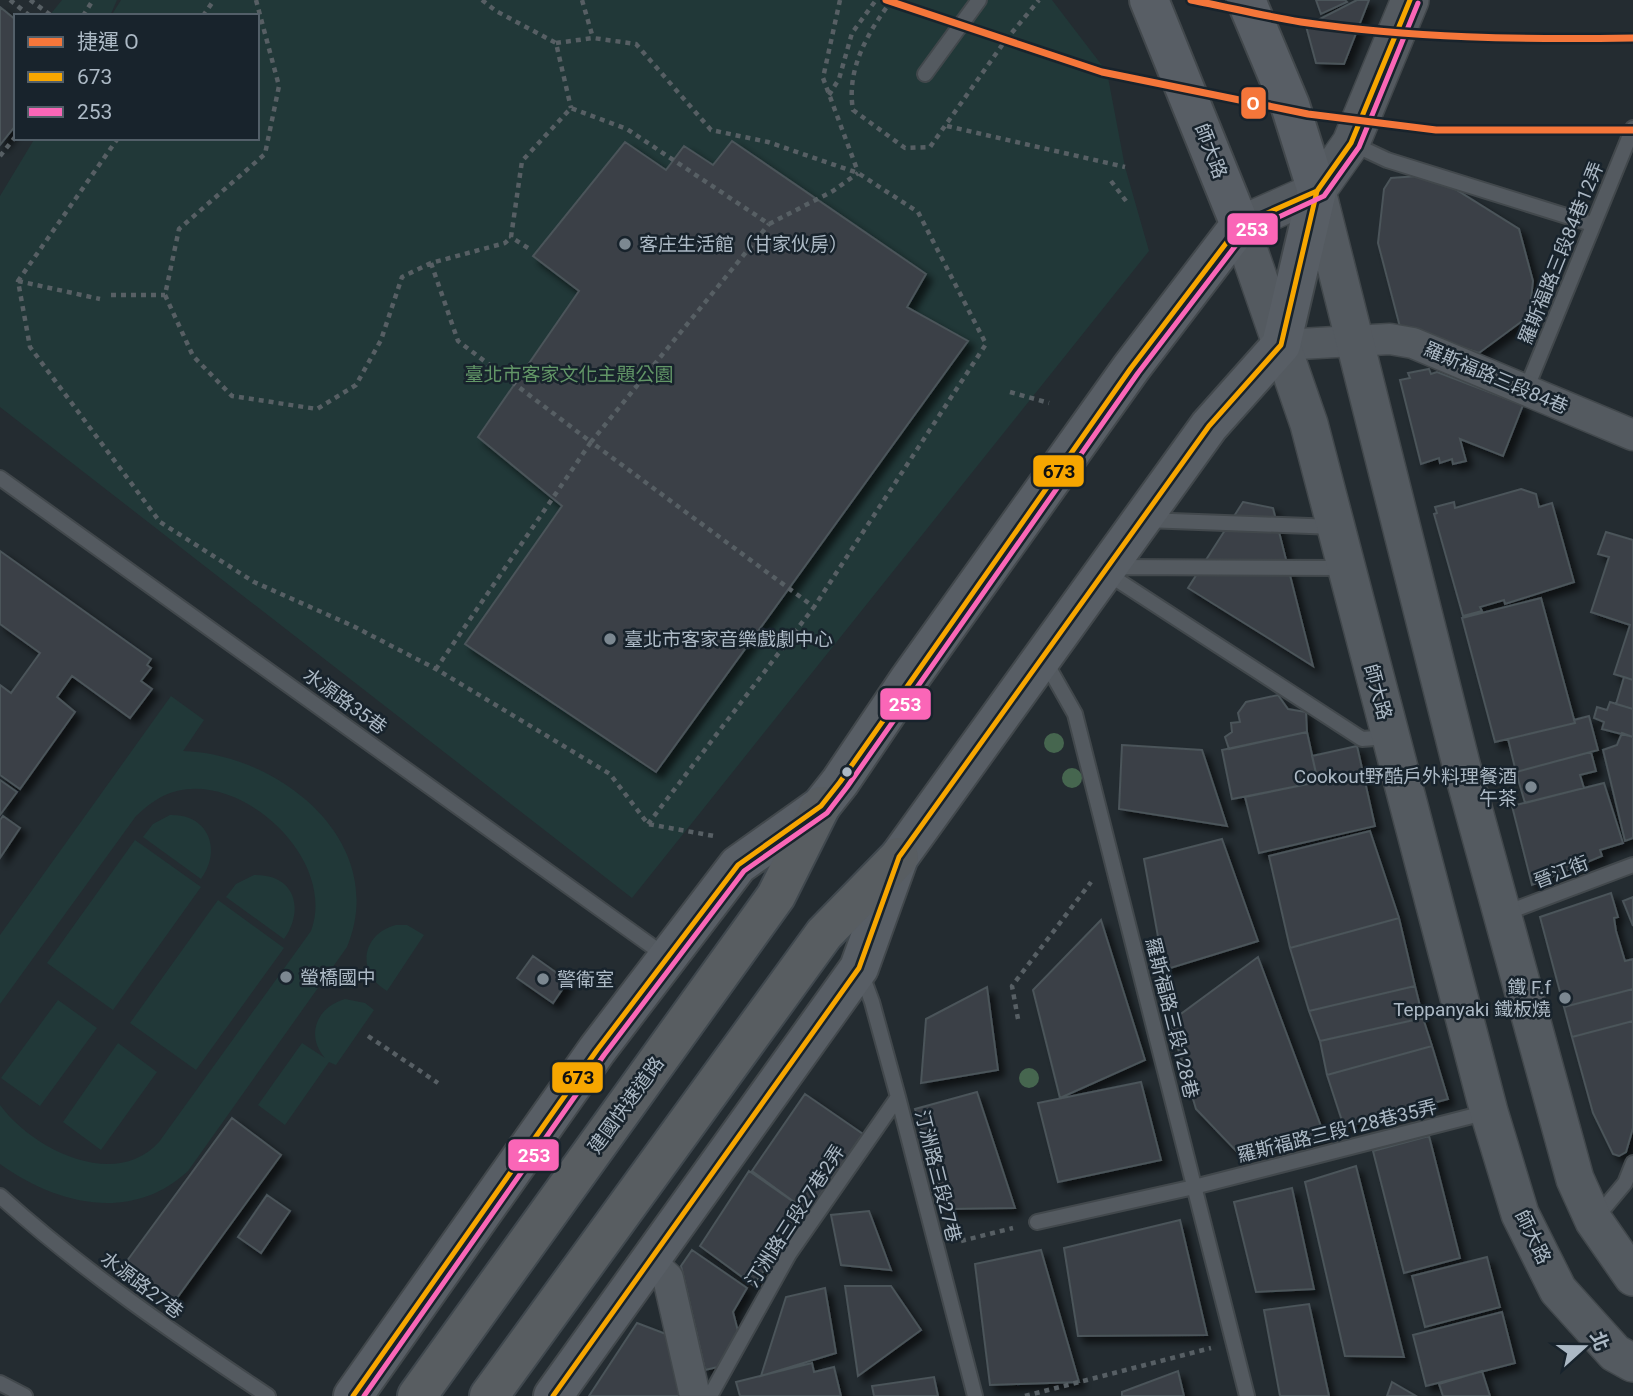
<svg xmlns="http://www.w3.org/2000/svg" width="1633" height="1396" font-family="Roboto,'Noto Sans TC',sans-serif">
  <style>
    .green { fill: #213838 }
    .building { fill: #3b4146; stroke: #4b545a; stroke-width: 2; filter: url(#shadow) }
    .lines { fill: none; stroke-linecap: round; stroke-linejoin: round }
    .service-casing { stroke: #42484c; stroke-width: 18 }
    .minor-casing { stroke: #42484c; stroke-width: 33 }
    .tertiary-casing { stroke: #42484c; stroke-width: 40 }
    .secondary-casing { stroke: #42484c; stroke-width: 42 }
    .trunk-casing { stroke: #40484e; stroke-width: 42 }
    .path { stroke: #575f64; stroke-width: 4.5; stroke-dasharray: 5 5; stroke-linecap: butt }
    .service { stroke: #545a60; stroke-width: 14 }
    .minor { stroke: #545a60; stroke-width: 30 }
    .tertiary { stroke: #545a60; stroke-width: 37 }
    .secondary { stroke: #585e65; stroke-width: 38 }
    .trunk { stroke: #585d61; stroke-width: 38 }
    .bus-1-casing { stroke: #18232c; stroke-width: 10 }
    .bus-2-casing { stroke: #18232c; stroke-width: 10 }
    .bus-1 { stroke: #f7a600; stroke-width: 5 }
    .bus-2 { stroke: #fa66b7; stroke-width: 5 }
    .metro-1-casing { stroke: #18232c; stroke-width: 12 }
    .metro-1 { stroke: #f5763a; stroke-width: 7 }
    .tree { fill: #46664f }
    .poi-dot { fill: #7c8891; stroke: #18232c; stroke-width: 2.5 }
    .bus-dot { fill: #acb9c5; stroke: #18232c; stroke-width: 2.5 }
    .labels { text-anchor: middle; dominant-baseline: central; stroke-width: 5; stroke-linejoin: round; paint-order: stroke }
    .street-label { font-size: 19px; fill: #acb9c5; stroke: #18232c }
    .poi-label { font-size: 19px; fill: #acb9c5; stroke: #18232c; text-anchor: start }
    .park-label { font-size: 19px; fill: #629667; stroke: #18232c }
    .line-badge { stroke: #18232c; stroke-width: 2.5 }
    .badge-label { font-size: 19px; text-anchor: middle; font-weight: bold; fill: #fff }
    .pale-badge-label { font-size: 19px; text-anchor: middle; font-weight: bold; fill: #111 }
  </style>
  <defs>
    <filter id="shadow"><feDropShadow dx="6" dy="6" stdDeviation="3.5" flood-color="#0009"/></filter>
  </defs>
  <rect width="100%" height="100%" fill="#242c31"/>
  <path class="green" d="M62 0H117L110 16H49Z
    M121 0H1052L1107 72 1125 167 1149 251 632 898 0 407V196L35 138H257V16H111Z
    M171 696 204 720 183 751C280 754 390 842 347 947L188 1171C132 1223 57 1205 0 1164V1105C32 1149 115 1191 159 1142L311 931C337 861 246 774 177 791 160 795 148 805 136 816L0 1004V935Z
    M170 815C209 814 222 850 201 879L143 837 153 824Z
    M135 840 201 887 113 1010 47 963Z
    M254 875C295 874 305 909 284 939L226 897 236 884Z
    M218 900 284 948 196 1070 130 1023Z
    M396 925H407L424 935 387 991C356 973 361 934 396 925Z
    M345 999 365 1003 374 1010 336 1065 329 1062 285 1125 258 1105 302 1043 325 1058C305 1035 317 1007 345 999Z
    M58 1000 97 1028 40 1106 1 1078Z
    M118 1043 157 1072 101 1150 63 1122Z"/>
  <path class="building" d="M1316 0H1345L1347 2 1321 14Z
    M1357 0H1369L1344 64 1316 63 1306 26Z
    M0 7 16 20V125L0 145Z
    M732 141 926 274 907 307 968 341 656 772 465 644 562 506 478 437 579 291 533 256 625 142 666 170 684 146 713 165Z
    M1418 176 1455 189 1519 229 1533 281 1529 316 1479 353 1400 327 1378 243 1384 189 1391 178Z
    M1429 369 1431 374 1437 372 1523 405 1503 456 1460 439 1466 461 1453 464 1452 459 1440 463 1439 458 1421 464 1400 380 1410 378 1408 373Z
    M1521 489 1536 494 1539 507 1552 503 1574 582 1505 604 1504 600 1480 607 1482 611 1463 616 1434 514 1437 513 1435 507 1454 502 1455 508Z
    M1243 502 1273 508 1313 666 1188 588Z
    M1606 532 1633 540V680L1614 674 1630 625 1591 612 1609 557 1598 554Z
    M0 551 151 659 147 665 151 668 141 681 152 689 130 718 72 676 57 697 75 712 20 789 0 775V685L11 693 40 653 0 624Z
    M1541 598 1575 723 1495 742 1462 618Z
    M1624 677 1633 680V709L1616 704Z
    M1278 695 1288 709 1306 712 1307 732 1229 749 1225 737 1232 732 1231 723 1240 722 1238 713 1246 702Z
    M1610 702 1633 709V737L1602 729 1604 722 1594 718 1597 707 1607 710Z
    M1589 716 1598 750 1516 772 1508 739 1575 723 1574 720Z
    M1307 732 1318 782 1232 799 1222 750Z
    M1622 733 1633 737V838L1625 841 1603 750 1617 745Z
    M1122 745 1202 750 1227 826 1119 809Z
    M1357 746 1375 826 1259 853 1245 797 1318 782 1312 756Z
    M1591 752 1596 771 1580 775 1584 788 1525 803 1516 772Z
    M0 780 17 792 0 815Z
    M1604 783 1623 843 1600 850 1602 856 1532 885 1512 806Z
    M3 816 20 828 0 858V820Z
    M1370 831 1399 918 1290 948 1269 856Z
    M1222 839 1258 941 1164 970 1144 859Z
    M1611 893 1618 917 1614 918 1616 931 1625 961 1633 959V989L1564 1007 1540 917Z
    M1633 897V926L1623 901Z
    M1399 918 1415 986 1309 1011 1290 948Z
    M1101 920 1145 1060 1060 1098 1033 990Z
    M533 956 568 981 553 1003 517 978Z
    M1258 957 1325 1137 1239 1154 1196 1109 1170 1022Z
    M1415 986 1423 1018 1320 1041 1309 1011Z
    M987 987 998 1070 921 1083 926 1019Z
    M1633 989V1021L1572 1037 1564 1007Z
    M1423 1018 1432 1046 1327 1075 1320 1041Z
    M1633 1021V1128L1626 1152 1619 1156 1613 1154 1593 1113 1572 1037Z
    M1432 1046 1448 1099 1344 1127 1327 1075Z
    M1141 1082 1161 1160 1058 1182 1038 1103Z
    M977 1092 1015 1208 947 1209 915 1109Z
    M805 1094 863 1134 808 1212 752 1171Z
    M232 1118 281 1155 174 1302 124 1265Z
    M1429 1136 1460 1258 1404 1273 1373 1151Z
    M1356 1166 1404 1357 1345 1356 1305 1182Z
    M749 1171 808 1212 753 1285 700 1246Z
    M1292 1188 1314 1289 1256 1292 1234 1202Z
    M267 1195 290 1211 261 1253 238 1237Z
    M869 1211 891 1270 841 1265 831 1215Z
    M1180 1220 1207 1335 1078 1336 1064 1248Z
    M692 1250 747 1288 733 1312 738 1331 718 1367 705 1370 681 1266Z
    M1041 1250 1079 1382 990 1385 975 1264Z
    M1487 1257 1500 1307 1425 1327 1412 1276Z
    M845 1286H891L921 1330 858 1376Z
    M825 1288 836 1353 761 1376 786 1297Z
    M1309 1304 1329 1396H1280L1264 1310Z
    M1502 1312 1515 1363 1426 1386 1413 1335Z
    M637 1323 666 1334 681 1396H589Z
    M812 1363 814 1372 834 1367 841 1396H740L736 1382Z
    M1178 1371 1184 1396H1122V1392Z
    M1482 1371 1490 1396H1443L1439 1384Z
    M934 1377 938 1396H874L872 1386Z
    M1392 1382 1416 1396H1387Z"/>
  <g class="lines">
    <g class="service-casing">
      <path id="service" d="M925 74 979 0
        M1353 144 1387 160 1592 224
        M1525 392 1633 128
        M0 478 667 957
        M1145 520 1335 527
        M1113 567 1345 568
        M1105 572 1362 739 1388 737
        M1045 661 1075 714 1247 1396
        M1503 914 1633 865
        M861 972 872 1002 898 1097 975 1396
        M0 1196C83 1271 175 1334 268 1396
        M1595 1219 1625 1183 1633 1163
        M1037 1222 1194 1187 1488 1112
        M0 1383 25 1396
        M710 1396 789 1254 898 1097"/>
    </g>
    <g class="minor-casing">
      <path id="minor" d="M1281 345 1390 339 1413 343 1633 435
        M650 1261 668 1278 695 1396"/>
    </g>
    <g class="tertiary-casing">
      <path id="tertiary" d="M1317 191 1240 225 1309 424 1489 1112 1520 1214 1558 1290 1615 1353 1633 1363
        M1317 191 1461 764 1575 1179 1594 1221 1633 1277
        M1317 191 1351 143 1410 0"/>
    </g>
    <g class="secondary-casing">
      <path id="secondary" d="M353 1396 597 1050 738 865 821 806 840 782 908 681 1131 368 1240 225 1149 0
        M553 1396 859 968 899 857 1209 426 1281 345 1317 191 1290 105 1246 0"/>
    </g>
    <g class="trunk-casing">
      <path id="trunk" d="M417 1396 776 896 821 806
        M489 1396 824 934 899 857"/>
    </g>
    <path class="path" d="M10 0 30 16
      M30 0 52 16
      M256 0 279 86 265 154 179 229 165 295 193 356 232 396 317 409 356 385 381 340 402 277 431 263 505 243 511 237
      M482 0 496 11 556 43 571 108
      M582 0 593 38
      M840 0 823 78 858 172
      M892 0C868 32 846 69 853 110L905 148 930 147 1005 41 1039 0
      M83 16 93 0
      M203 16 214 0
      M556 43 593 38 636 44 711 130 768 142 858 173 918 212 986 344 814 607
      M829 95 839 79 852 33 876 0
      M947 126 1125 167
      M118 138 18 281 30 347 160 522 254 582 353 626 436 669 610 774 648 824 714 836
      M0 156 16 136
      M1111 181 1129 205
      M528 248 511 237 522 161 571 108 627 129 769 224 833 191 858 173
      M431 263 458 341 591 442 436 669
      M18 281 100 299
      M111 295H165
      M1010 392 1049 403
      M648 824 814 607 591 442 769 224
      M1018 1019 1012 986 1091 882
      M368 1036 438 1083
      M961 1241 1013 1228
      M1025 1396 1211 1348"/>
    <use href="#service" class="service"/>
    <use href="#minor" class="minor"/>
    <use href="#tertiary" class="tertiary"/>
    <use href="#secondary" class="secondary"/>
    <use href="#trunk" class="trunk"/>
    <g class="bus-1-casing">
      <path id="bus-1" d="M353 1396 597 1050 738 865 821 806 840 782 1131 368 1240 225 1317 191
        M553 1396 859 968 899 857 1209 426 1281 345 1317 191 1351 143 1410 0"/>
    </g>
    <g class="bus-2-casing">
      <path id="bus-2" d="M364 1396 604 1055 744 871 827 813 847 787 1138 373 1246 232 1324 196 1359 147 1418 3"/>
    </g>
    <use href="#bus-1" class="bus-1"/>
    <use href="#bus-2" class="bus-2"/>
    <g class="metro-1-casing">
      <path id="metro-1" d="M886 0 1102 72 1308 114 1436 130H1633
        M1191 0C1228 7 1264 16 1301 22 1411 38 1522 40 1633 38"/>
    </g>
    <use href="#metro-1" class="metro-1"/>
  </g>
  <g class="tree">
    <circle cx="1054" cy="743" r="10"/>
    <circle cx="1072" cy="778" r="10"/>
    <circle cx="1029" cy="1078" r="10"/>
  </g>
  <g class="poi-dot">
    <circle cx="625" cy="244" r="7"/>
    <circle cx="610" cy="639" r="7"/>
    <circle cx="1531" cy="787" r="7"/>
    <circle cx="286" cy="977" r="7"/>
    <circle cx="543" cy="979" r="7"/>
    <circle cx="1565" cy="998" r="7"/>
  </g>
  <circle class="bus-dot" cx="847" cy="772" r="6"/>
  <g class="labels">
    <g class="street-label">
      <text transform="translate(1211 151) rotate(69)">師大路</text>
      <text transform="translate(1561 253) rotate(-68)">羅斯福路三段84巷12弄</text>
      <text transform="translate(1496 378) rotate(23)">羅斯福路三段84巷</text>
      <text transform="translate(1378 692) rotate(75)">師大路</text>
      <text transform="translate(345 701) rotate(36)">水源路35巷</text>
      <text transform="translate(1561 872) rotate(-21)">晉江街</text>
      <text transform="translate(1172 1018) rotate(76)">羅斯福路三段128巷</text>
      <text transform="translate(626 1105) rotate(-54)">建國快速道路</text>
      <text transform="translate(1337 1131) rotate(-14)">羅斯福路三段128巷35弄</text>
      <text transform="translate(938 1176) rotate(76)">汀洲路三段27巷</text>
      <text transform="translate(795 1216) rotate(-57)">汀洲路三段27巷2弄</text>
      <text transform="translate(1533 1237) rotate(64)">師大路</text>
      <text transform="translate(142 1285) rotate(37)">水源路27巷</text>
    </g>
    <g class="poi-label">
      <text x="639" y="244">客庄生活館（甘家伙房）</text>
      <text x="624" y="639">臺北市客家音樂戲劇中心</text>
      <text x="1517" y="776" text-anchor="end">Cookout野酷戶外料理餐酒<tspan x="1517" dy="22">午茶</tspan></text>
      <text x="300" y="977">螢橋國中</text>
      <text x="557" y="979">警衛室</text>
      <text x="1551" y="987" text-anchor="end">鐵 F.f<tspan x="1551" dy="22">Teppanyaki 鐵板燒</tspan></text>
    </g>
    <g class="park-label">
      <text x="569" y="374">臺北市客家文化主題公園</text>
    </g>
  </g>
  <g class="line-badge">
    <rect x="1240" y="86" width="27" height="34" rx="7" fill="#f5763a"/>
    <rect x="1226" y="212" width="53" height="34" rx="7" fill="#fa66b7"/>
    <rect x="1032" y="454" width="53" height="34" rx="7" fill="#f7a600"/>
    <rect x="879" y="687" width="53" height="34" rx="7" fill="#fa66b7"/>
    <rect x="551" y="1061" width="53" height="33" rx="7" fill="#f7a600"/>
    <rect x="507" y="1138" width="53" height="34" rx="7" fill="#fa66b7"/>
  </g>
  <g class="badge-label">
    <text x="1253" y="110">O</text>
    <text x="1252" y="236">253</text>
    <text x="905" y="711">253</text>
    <text x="534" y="1162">253</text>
  </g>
  <g class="pale-badge-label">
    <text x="1059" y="478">673</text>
    <text x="578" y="1084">673</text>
  </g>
  <rect x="14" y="14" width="245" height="126" fill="#18232c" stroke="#535f69" stroke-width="2"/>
  <rect x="28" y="37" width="35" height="10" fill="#f5763a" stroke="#535f69" stroke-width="2"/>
  <text x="77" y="49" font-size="21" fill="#acb9c5">捷運 O</text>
  <rect x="28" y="72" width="35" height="10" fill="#f7a600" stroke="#535f69" stroke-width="2"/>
  <text x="77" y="84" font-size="21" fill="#acb9c5">673</text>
  <rect x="28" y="107" width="35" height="10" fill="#fa66b7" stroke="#535f69" stroke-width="2"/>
  <text x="77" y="119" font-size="21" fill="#acb9c5">253</text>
  <g transform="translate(1584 1347) rotate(69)" stroke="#18232c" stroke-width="5" paint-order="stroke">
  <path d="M0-5L12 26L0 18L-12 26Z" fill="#acb9c5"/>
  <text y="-10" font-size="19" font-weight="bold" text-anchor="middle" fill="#acb9c5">北</text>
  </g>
</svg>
